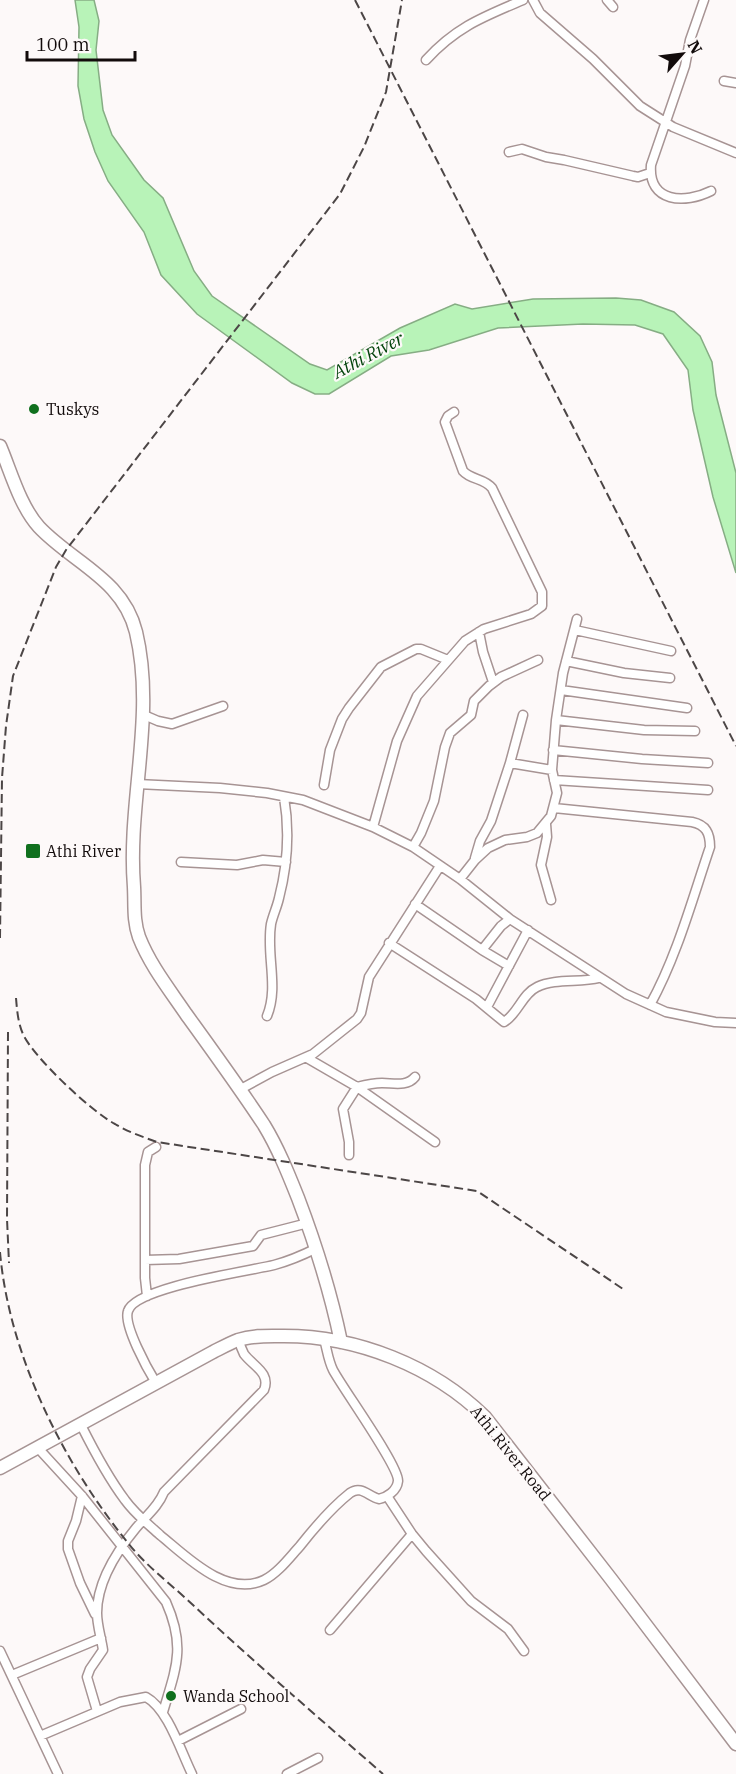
<svg xmlns="http://www.w3.org/2000/svg" width="736" height="1774" font-family="'IBM Plex Serif',serif">
  <style>
    .water { fill: #b8f3b8; stroke: #86ad84; stroke-width: 1.5 }
    .lines { fill: none; stroke-linecap: round; stroke-linejoin: round }
    .street-casing { stroke: #a79494; stroke-width: 11 }
    .secondary-casing { stroke: #a79494; stroke-width: 15 }
    .street { stroke: #fff; stroke-width: 8 }
    .secondary { stroke: #fff; stroke-width: 12 }
    .rail { stroke: #4c4646; stroke-width: 2; stroke-dasharray: 9 4.5; stroke-linecap: butt }
    .poi-dot { fill: #10701e; stroke: #fdf9f9; stroke-width: 2 }
    .labels { text-anchor: middle; dominant-baseline: central; stroke-width: 4.5; stroke-linejoin: round; paint-order: stroke }
    .poi-label { font-size: 16px; fill: #120b0b; stroke: #fdf9f9; text-anchor: start }
    .street-label { font-size: 16px; fill: #120b0b; stroke: #fdf9f9 }
    .water-label { font-size: 18px; font-style: italic; fill: #03440c; stroke: #fdf9f9 }
  </style>
  <rect width="100%" height="100%" fill="#fdf9f9"/>
  <path class="water" d="M75 0H94L99 21 96 50 103 110 112 135 144 180 163 198 194 271 212 296 310 364 327 370 400 328 455 304 472 309 533 299 616 298 641 300 674 312 700 336 712 362 716 395 736 473V573L713 497 693 410 688 370 663 334 635 325 583 324 498 328 429 350 391 356 329 394H315L292 383 197 314 161 275 144 232 108 181 95 152 84 119 78 86 79 27Z"/>
  <g class="lines">
    <g class="street-casing">
      <path id="street" d="M533 0 540 13 593 59 640 106 673 127 736 153
        M607 0 613 7
        M704 0 690 40 685 66 651 165C648 203 685 204 711 191
        M426 60C456 27 483 17 523 0
        M724 81 736 83
        M509 152 522 149 546 157 564 160 633 176 638 177 650 173
        M575 630 671 651
        M479 632 483 652 493 682
        M566 661 624 673 670 678
        M561 690 687 708
        M144 715 158 721 172 724 223 706
        M556 720 644 730 695 731
        M553 750 642 759 708 763
        M510 763 523 715
        M554 780 708 790
        M137 784 220 788 267 793 303 800 373 827 413 847 460 879 510 919 626 994 666 1012 715 1022 736 1023
        M324 785 330 750 342 719 349 708 381 667 416 649H421L448 660
        M554 808 692 822C706 825 710 833 710 847 692 900 677 956 650 1005
        M546 824 547 837 541 865 551 900
        M373 827 397 741 417 696 465 641 484 629 531 614 542 606V592L492 488C484 478 471 480 463 471L445 422 448 416 454 412
        M413 847 421 833 434 801 445 747 450 733 471 715 474 701 489 686 501 677 538 660
        M475 858 480 841 491 821 510 763 552 770
        M181 862 237 865 263 860 286 862
        M460 879 475 860 488 848 505 840 527 837 537 833 551 816 557 793 552 770 556 720 563 673 577 619
        M415 904 482 950 501 926 510 919
        M389 943 476 999 504 1022C518 1014 522 994 537 987 555 978 580 983 599 978
        M482 950 509 966
        M487 1007 528 930
        M267 1016C279 987 266 955 271 924 273 915 277 907 279 898 288 863 290 832 284 797
        M307 1058 357 1087 435 1142
        M239 1090 272 1072 313 1054 357 1019 361 1013 369 977 440 866
        M349 1155V1142L343 1109 357 1087C365 1085 373 1083 382 1083 393 1083 407 1087 415 1077
        M145 1260 179 1259 253 1246 261 1235 308 1223
        M147 1296 145 1278V1165L148 1152 156 1147
        M156 1383C148 1370 123 1325 128 1311 135 1287 250 1271 274 1265 289 1261 303 1255 317 1248
        M81 1425C94 1451 107 1476 125 1500 135 1514 148 1524 160 1535 186 1556 226 1598 264 1580 278 1573 289 1558 300 1546 315 1527 331 1508 350 1493 361 1485 368 1496 379 1499 387 1497 397 1491 398 1481 399 1466 343 1389 333 1370 328 1360 327 1349 324 1339
        M38 1448 82 1496 166 1602C186 1647 176 1668 163 1712
        M82 1496 76 1521 68 1541V1549L80 1583 95 1614
        M387 1496 412 1534 426 1551 471 1601 508 1629 524 1651
        M330 1630 412 1534
        M0 1651 58 1774
        M12 1675 101 1638
        M97 1711 87 1677 90 1669 103 1650C101 1637 97 1625 97 1613 97 1583 117 1551 136 1528 146 1516 158 1507 164 1492L264 1390C271 1373 253 1366 244 1354 242 1350 240 1345 239 1340
        M40 1736 120 1702 146 1697C168 1709 181 1752 192 1774
        M178 1741 241 1709
        M287 1774 318 1758"/>
    </g>
    <g class="secondary-casing">
      <path id="secondary" d="M0 446C11 472 20 506 39 527 73 563 123 579 136 632 156 716 127 802 134 887 135 905 133 920 139 937 150 965 169 989 186 1014 212 1050 239 1087 264 1125 278 1148 288 1173 298 1198 317 1248 330 1289 341 1342
        M0 1468 213 1352C221 1348 230 1343 238 1340 253 1335 269 1336 284 1336 357 1336 433 1366 485 1417L611 1579 736 1744"/>
    </g>
    <use href="#street" class="street"/>
    <use href="#secondary" class="secondary"/>
    <path class="rail" d="M355 0 736 746
      M0 938 2 778 6 726 13 676 56 567 66 550 340 194 364 147 386 92 402 0
      M16 998C17 1010 18 1023 23 1034 33 1057 92 1112 115 1124 128 1132 143 1137 157 1142L477 1191 626 1291
      M8 1032 7 1219 9 1263
      M0 1252C9 1355 63 1463 128 1543 146 1566 172 1585 193 1605 255 1663 319 1718 383 1774"/>
  </g>
  <g class="poi-dot">
    <circle cx="34" cy="409" r="6"/>
    <rect x="25" y="843" width="16" height="16" rx="3"/>
    <circle cx="171" cy="1696" r="6"/>
  </g>
  <g class="labels">
    <g class="poi-label">
      <text x="46" y="409">Tuskys</text>
      <text x="46" y="851">Athi River</text>
      <text x="183" y="1696">Wanda School</text>
    </g>
    <g class="street-label">
      <text transform="translate(511 1453) rotate(51)">Athi River Road</text>
    </g>
    <g class="water-label">
      <text transform="translate(368 355) rotate(-28)">Athi River</text>
    </g>
  </g>
  <g transform="translate(682 54) rotate(62)" stroke="#fdf9f9" stroke-width="4.5" paint-order="stroke">
  <path d="M0-4.5L10 22L0 15L-10 22Z" fill="#120b0b"/>
  <text y="-9" font-size="16" font-weight="bold" text-anchor="middle" fill="#120b0b">N</text>
  </g>
  <path d="M27 51v9h108v-9" fill="none" stroke="#120b0b" stroke-width="3"/>
  <text x="36" y="51" font-size="18" fill="#120b0b" stroke="#fdf9f9" stroke-width="4.5" paint-order="stroke">100 m</text>
</svg>
